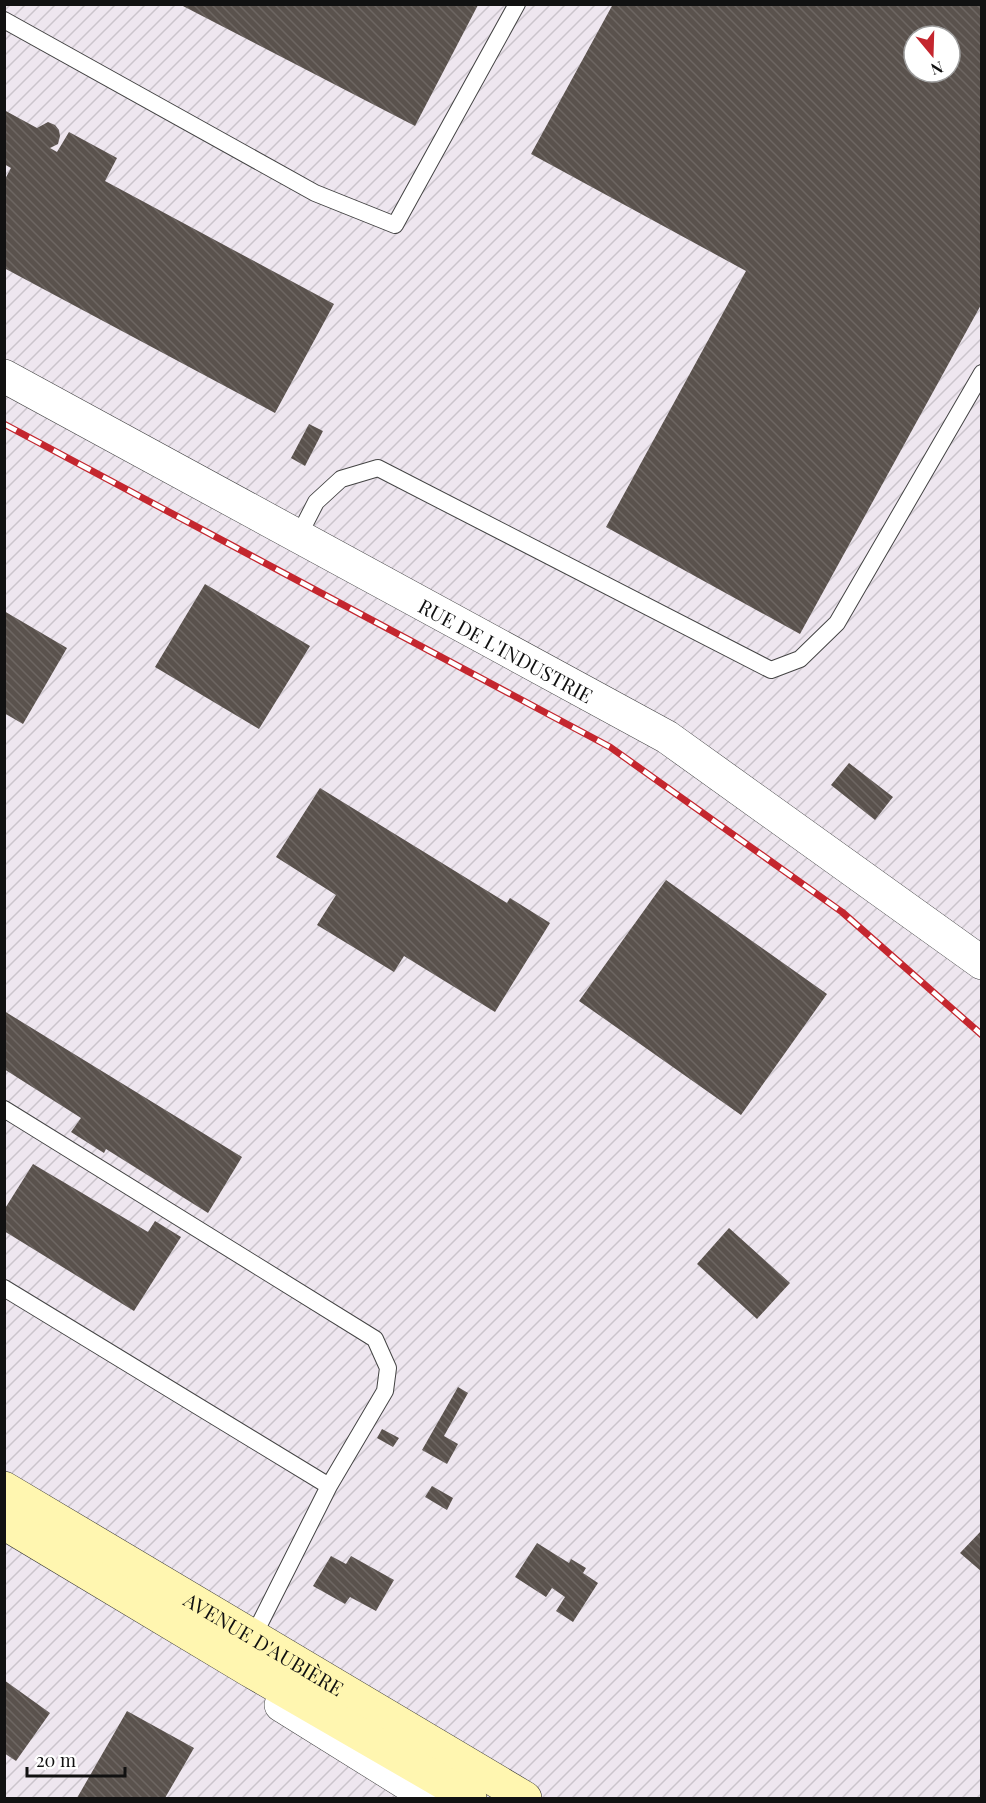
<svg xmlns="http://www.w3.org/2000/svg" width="986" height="1803" font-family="'Playfair Display',serif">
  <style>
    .industrial { fill: url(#industrial-furrows); fill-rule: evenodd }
    .building { fill: url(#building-back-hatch); fill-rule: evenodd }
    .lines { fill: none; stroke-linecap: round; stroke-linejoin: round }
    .service-casing { stroke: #444; stroke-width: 18 }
    .minor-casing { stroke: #444; stroke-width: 34 }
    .secondary-casing { stroke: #333; stroke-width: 34 }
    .service { stroke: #fff; stroke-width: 16 }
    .minor { stroke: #fff; stroke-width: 33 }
    .secondary { stroke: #fff6b0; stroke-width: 33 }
    .rail-casing { stroke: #c4262e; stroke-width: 7 }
    .rail { stroke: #fff; stroke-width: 4.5; stroke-dasharray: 14; stroke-linecap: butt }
    .labels { text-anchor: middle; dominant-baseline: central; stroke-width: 6; stroke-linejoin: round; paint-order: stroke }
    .street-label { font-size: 20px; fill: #111; stroke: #fff }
  </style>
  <defs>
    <pattern id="industrial-furrows" width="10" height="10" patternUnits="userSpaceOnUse" patternTransform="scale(1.5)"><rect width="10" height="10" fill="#eee6ef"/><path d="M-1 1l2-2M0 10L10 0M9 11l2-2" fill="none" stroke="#cbc4cc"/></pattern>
    <pattern id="building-back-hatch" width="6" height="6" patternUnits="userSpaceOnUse" patternTransform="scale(1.5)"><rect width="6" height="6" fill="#5a524d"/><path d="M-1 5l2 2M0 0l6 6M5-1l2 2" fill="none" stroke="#6d6662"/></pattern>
  </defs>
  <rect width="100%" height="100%" fill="#fffdf5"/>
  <path class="industrial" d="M5 5H981V1798H5ZM914 36H950V72H914Z"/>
  <path class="building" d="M613 4H982V303L800 634 606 527 746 271 531 154ZM914 36H950V72H914Z
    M181 5H478L415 126Z
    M4 110 37 128 48 122 55 125 59 130 60 136 58 144 50 148 57 152 69 132 117 158 105 181 334 304 275 413 4 268V181L11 168 4 164Z
    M309 424 323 431 305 466 291 458Z
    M205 584 310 646 259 729 155 667Z
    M4 611 67 648 23 724 4 713Z
    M849 763 893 797 875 820 831 785Z
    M320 788 507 903 510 898 550 923 495 1012 404 956 394 972 317 925 336 895 276 857Z
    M666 880 827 994 741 1115 579 1001Z
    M4 1011 242 1157 208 1213 106 1149 104 1153 71 1132 81 1118 4 1069Z
    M33 1164 148 1232 155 1221 181 1237 134 1311 4 1231V1210Z
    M729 1228 790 1283 757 1319 697 1264Z
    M458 1387 468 1393 444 1436 458 1444 447 1464 422 1450Z
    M382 1429 399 1438 393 1447 377 1438Z
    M432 1486 453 1498 447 1510 425 1497Z
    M982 1530V1572L960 1553Z
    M537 1543 569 1563 571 1559 586 1568 583 1573 598 1583 573 1622 556 1611 565 1597 552 1588 546 1597 515 1577Z
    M331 1556 346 1564 351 1556 394 1580 376 1611 350 1597 345 1604 313 1586Z
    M4 1680 50 1713 16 1761 4 1753Z
    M127 1711 194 1748 165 1798H77Z"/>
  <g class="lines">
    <g class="service-casing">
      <path id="service" d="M4 20 315 193 395 225 517 4
        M298 537 316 502 341 479 378 468 771 670 800 659 837 623 982 373
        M4 1109 375 1339 388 1368 385 1391 329 1486 253 1637
        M4 1288 329 1486"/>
    </g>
    <g class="minor-casing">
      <g id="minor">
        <path id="s1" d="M4 376 667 737 982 963"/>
        <path d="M281 1705 430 1798"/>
      </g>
    </g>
    <g class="secondary-casing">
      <g id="secondary">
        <path id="s2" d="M4 1488 525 1798"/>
        <path d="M4 1523 249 1670 470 1798"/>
      </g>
    </g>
    <use href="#service" class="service"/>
    <use href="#minor" class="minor"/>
    <use href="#secondary" class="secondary"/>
    <g class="rail-casing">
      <path id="rail" d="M4 424 610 747 842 912 982 1035"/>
    </g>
    <use href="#rail" class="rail"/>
  </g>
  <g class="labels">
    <g class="street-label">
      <text stroke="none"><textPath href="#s1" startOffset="572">RUE DE L'INDUSTRIE</textPath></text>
      <text stroke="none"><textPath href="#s2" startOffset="303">AVENUE D'AUBIÈRE</textPath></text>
    </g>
  </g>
  <rect width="986" height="1803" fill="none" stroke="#111111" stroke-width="12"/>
  <g transform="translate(932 54) rotate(161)"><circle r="28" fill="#ffffff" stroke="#a0a0a0" stroke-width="1.5"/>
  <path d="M0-4.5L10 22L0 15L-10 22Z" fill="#c4262e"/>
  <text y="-9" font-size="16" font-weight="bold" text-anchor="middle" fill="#111111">N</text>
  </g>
  <path d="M27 1767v9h98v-9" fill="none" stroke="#111111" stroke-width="3"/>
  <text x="36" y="1767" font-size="18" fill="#111111" stroke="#ffffff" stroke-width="4.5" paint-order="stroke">20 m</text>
</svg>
